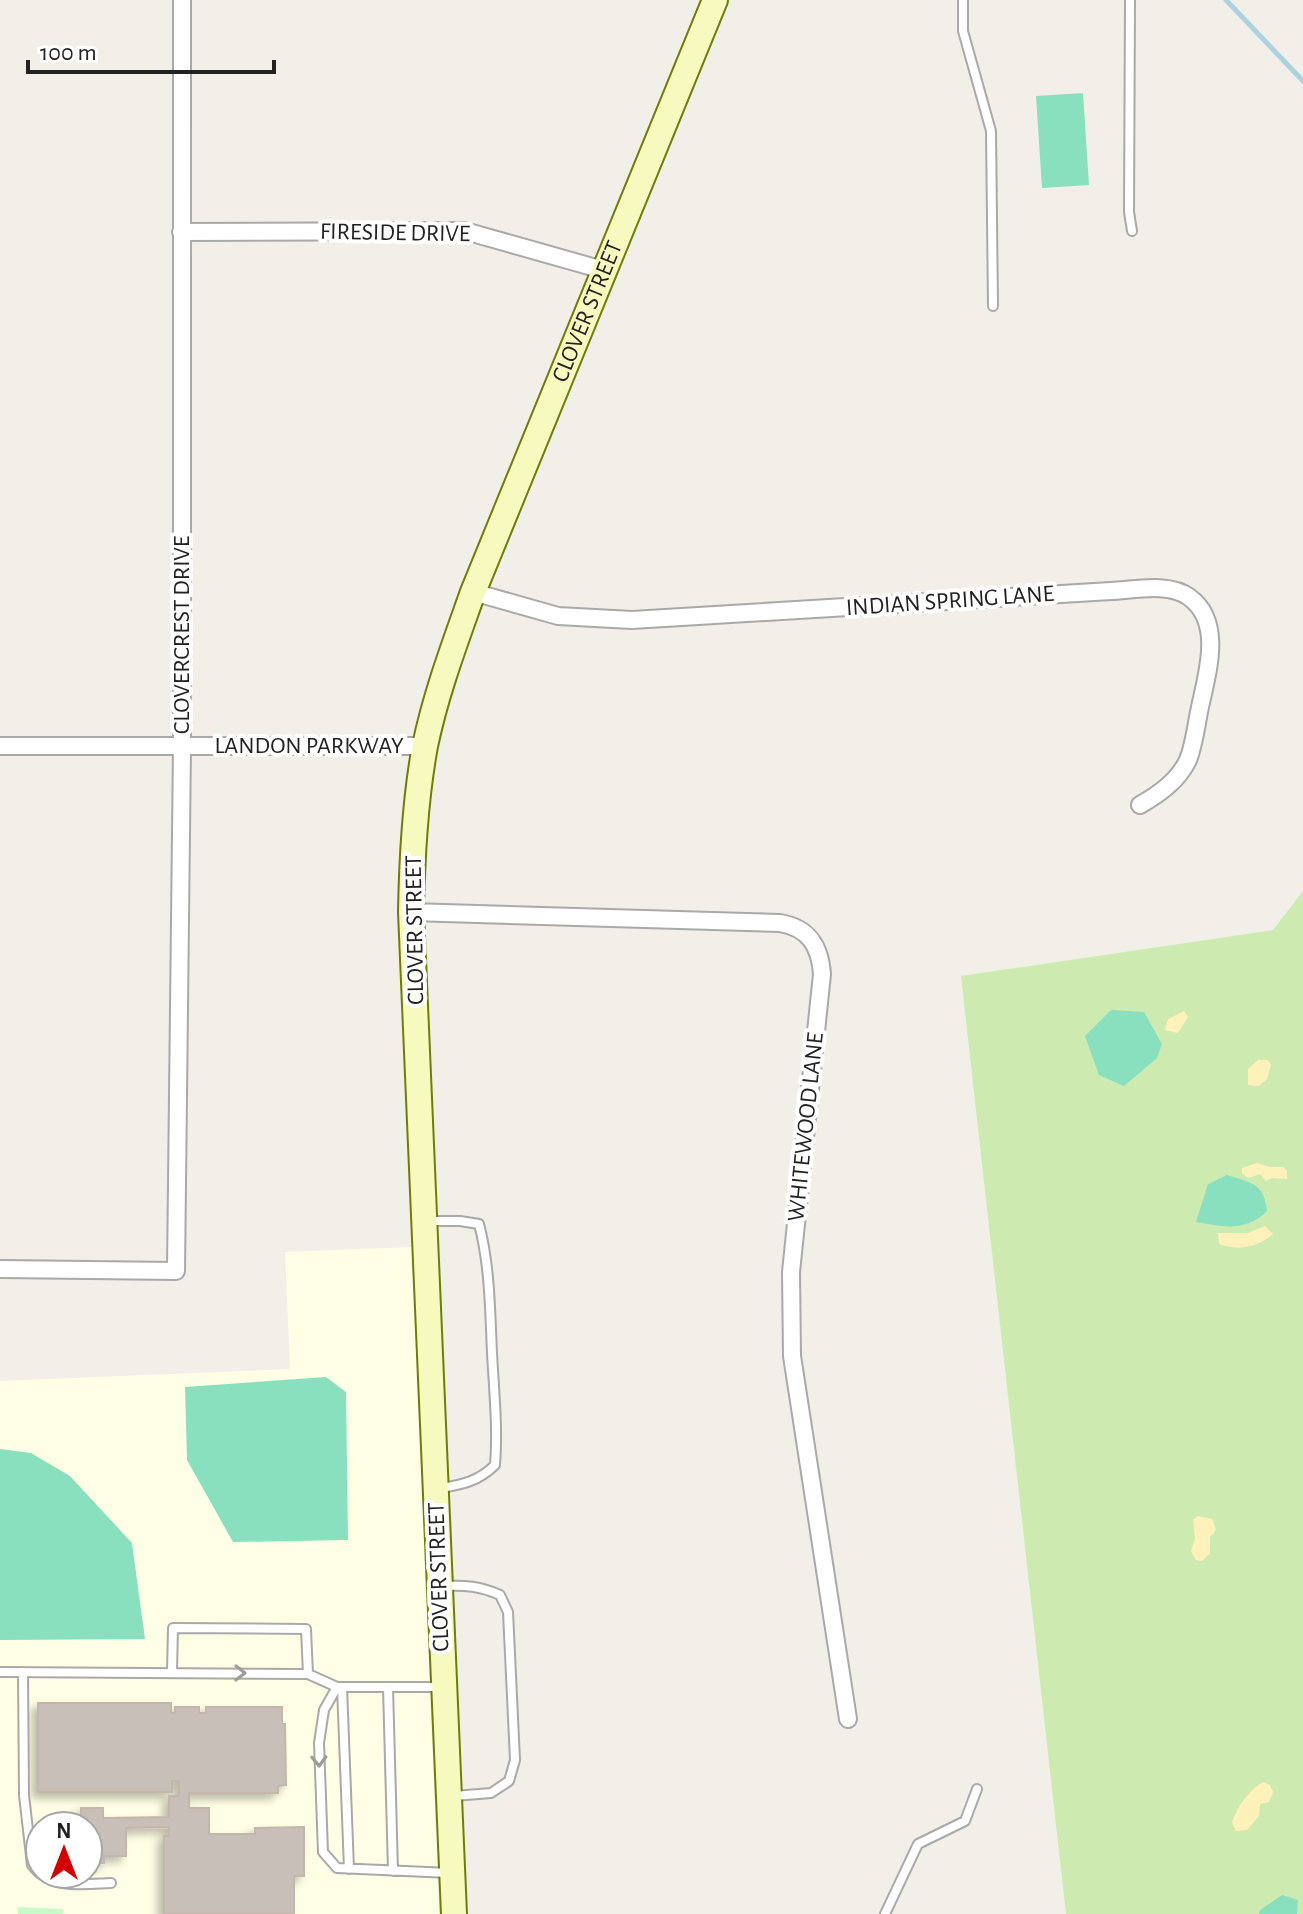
<svg xmlns="http://www.w3.org/2000/svg" width="1303" height="1914" font-family="'Alegreya Sans',sans-serif">
  <style>
    .education { fill: #ffffe5; fill-rule: evenodd }
    .grass { fill: #cdebb0 }
    .sand { fill: #fff1ba }
    .park { fill: #c8facc }
    .pitch { fill: #88e0be }
    .lines { fill: none; stroke-linecap: round; stroke-linejoin: round }
    .stream { stroke: #aad3df; stroke-width: 5 }
    .building { fill: #c7bfb8; stroke: #c4b6ab; stroke-width: 2; filter: url(#shadow) }
    .service-casing { stroke: #a9a9a9; stroke-width: 12 }
    .minor-casing { stroke: #a9a9a9; stroke-width: 20 }
    .secondary-casing { stroke: #707d05; stroke-width: 28 }
    .service { stroke: #fff; stroke-width: 8 }
    .minor { stroke: #fff; stroke-width: 16 }
    .secondary { stroke: #f7fabf; stroke-width: 24 }
    .oneway { stroke: #9c9c9c }
    .labels { text-anchor: middle; dominant-baseline: central; stroke-width: 8; stroke-linejoin: round; paint-order: stroke }
    .street-label { font-size: 24px; fill: #222; stroke: #fff }
  </style>
  <defs>
    <filter id="shadow"><feDropShadow dx="-5.5" dy="5.5" stdDeviation="4" flood-color="#0004"/></filter>
  </defs>
  <rect width="100%" height="100%" fill="#f2efe9"/>
  <path class="education" d="M412 1247 439 1914H0V1381L290 1369 285 1252ZM40 1826H88V1874H40Z"/>
  <path class="grass" d="M1303 891V1914H1066L961 976 1273 930Z"/>
  <path class="sand" d="M1184 1011 1188 1017 1178 1033 1165 1030 1168 1019Z
    M1258 1060H1268L1271 1065 1267 1079 1258 1086 1248 1085V1069Z
    M1257 1163 1270 1167H1284L1287 1171V1179L1272 1178 1266 1181 1260 1174 1248 1178 1242 1173V1168Z
    M1265 1226 1273 1234C1257 1248 1239 1251 1219 1244L1218 1233H1248Z
    M1198 1516 1212 1519 1216 1530 1210 1537V1554L1202 1561 1196 1560 1191 1551 1195 1538 1193 1520Z
    M1263 1782 1270 1785 1273 1792 1269 1802 1260 1804 1259 1816 1247 1830 1236 1831 1232 1822C1238 1806 1249 1790 1263 1782Z"/>
  <path class="park" d="M18 1907 63 1909V1914H18Z"/>
  <path class="pitch" d="M1083 93 1089 185 1042 188 1036 96Z
    M1111 1010 1144 1012 1162 1044 1157 1058 1124 1086 1099 1075 1085 1036Z
    M1227 1175C1252 1183 1264 1183 1267 1211 1246 1232 1224 1227 1196 1222L1208 1184Z
    M326 1377 346 1392 348 1540 233 1542 187 1460 185 1387Z
    M0 1449 31 1453 70 1476 132 1543 145 1639 0 1640Z
    M1282 1895 1298 1900 1297 1914H1259L1260 1910Z"/>
  <g class="lines">
    <path class="stream" d="M1226 0 1303 81"/>
  </g>
  <path class="building" d="M38 1703H171V1713H175V1707H199V1713H206V1707H282V1724H285L286 1785 278 1786V1793H189V1808H209V1834H255V1828L304 1827V1876H294V1914H164V1836H169V1827L126 1828V1856H104V1863L88 1864V1826H81V1808H103V1818L169 1817V1796H179V1781H172V1792H38Z"/>
  <g class="lines">
    <g class="service-casing">
      <path id="service" d="M963 0V31L991 131 993 306
        M1130 0 1129 212 1132 231
        M425 1221H460L479 1224C490 1266 490 1310 492 1353 494 1391 498 1428 495 1465 479 1481 462 1485 440 1488
        M444 1586C465 1585 480 1586 500 1595L508 1612 515 1760 509 1781 491 1793 454 1796
        M1 1672 308 1674 337 1687H443
        M23 1672 24 1795 32 1865C50 1890 84 1884 111 1883
        M172 1672 173 1628 306 1629 308 1674
        M337 1687 324 1710 319 1743 323 1852 337 1868 450 1873
        M342 1687 349 1869
        M388 1687 393 1871
        M885 1914 918 1844 965 1821 977 1789"/>
    </g>
    <g class="minor-casing">
      <path id="minor" d="M181 232 465 231 603 270
        M473 592 558 616 632 620 1111 591C1134 590 1169 582 1189 597 1225 623 1206 676 1199 712 1196 727 1194 745 1188 760 1178 781 1159 794 1140 805
        M0 746H425
        M411 912 780 923C809 928 820 946 822 974L791 1272 792 1356 848 1719
        M0 1269 176 1271 182 746V0"/>
    </g>
    <g class="secondary-casing">
      <g id="secondary">
        <path id="s1" d="M454 1914 411 912C412 856 415 800 425 746 436 693 455 643 473 592L715 0"/>
      </g>
    </g>
    <use href="#service" class="service"/>
    <use href="#minor" class="minor"/>
    <use href="#secondary" class="secondary"/>
  </g>
  <defs><path id="oneway-chevron" d="M-2-3.5L2.5 0L-2 3.5" fill="none" stroke-width="1.6" stroke-linecap="round" stroke-linejoin="round" transform="scale(2)"/></defs>
  <g class="oneway">
    <use href="#oneway-chevron" transform="translate(240 1673) rotate(1)"/>
    <use href="#oneway-chevron" transform="translate(319 1761) rotate(88)"/>
  </g>
  <g class="labels">
    <g class="street-label">
      <text transform="translate(395 233) rotate(1)">FIRESIDE DRIVE</text>
      <text stroke="none"><textPath href="#s1" startOffset="1634">CLOVER STREET</textPath></text>
      <text transform="translate(950 601) rotate(-4)">INDIAN SPRING LANE</text>
      <text transform="translate(182 635) rotate(-90)">CLOVERCREST DRIVE</text>
      <text x="309" y="746">LANDON PARKWAY</text>
      <text transform="translate(415 930) rotate(-91)">CLOVER STREET</text>
      <text transform="translate(806 1127) rotate(-84)">WHITEWOOD LANE</text>
      <text transform="translate(439 1577) rotate(-92)">CLOVER STREET</text>
    </g>
  </g>
  <g transform="translate(64 1850)"><circle r="38" fill="#ffffff" stroke="#a7a7a7" stroke-width="2"/>
  <path d="M0-6L14 30L0 20L-14 30Z" fill="#d40000"/>
  <text y="-12" font-size="22" font-weight="bold" text-anchor="middle" fill="#222222">N</text>
  </g>
  <path d="M28 60v12h246v-12" fill="none" stroke="#222222" stroke-width="4"/>
  <text x="40" y="60" font-size="24" fill="#222222" stroke="#ffffff" stroke-width="6" paint-order="stroke">100 m</text>
</svg>
